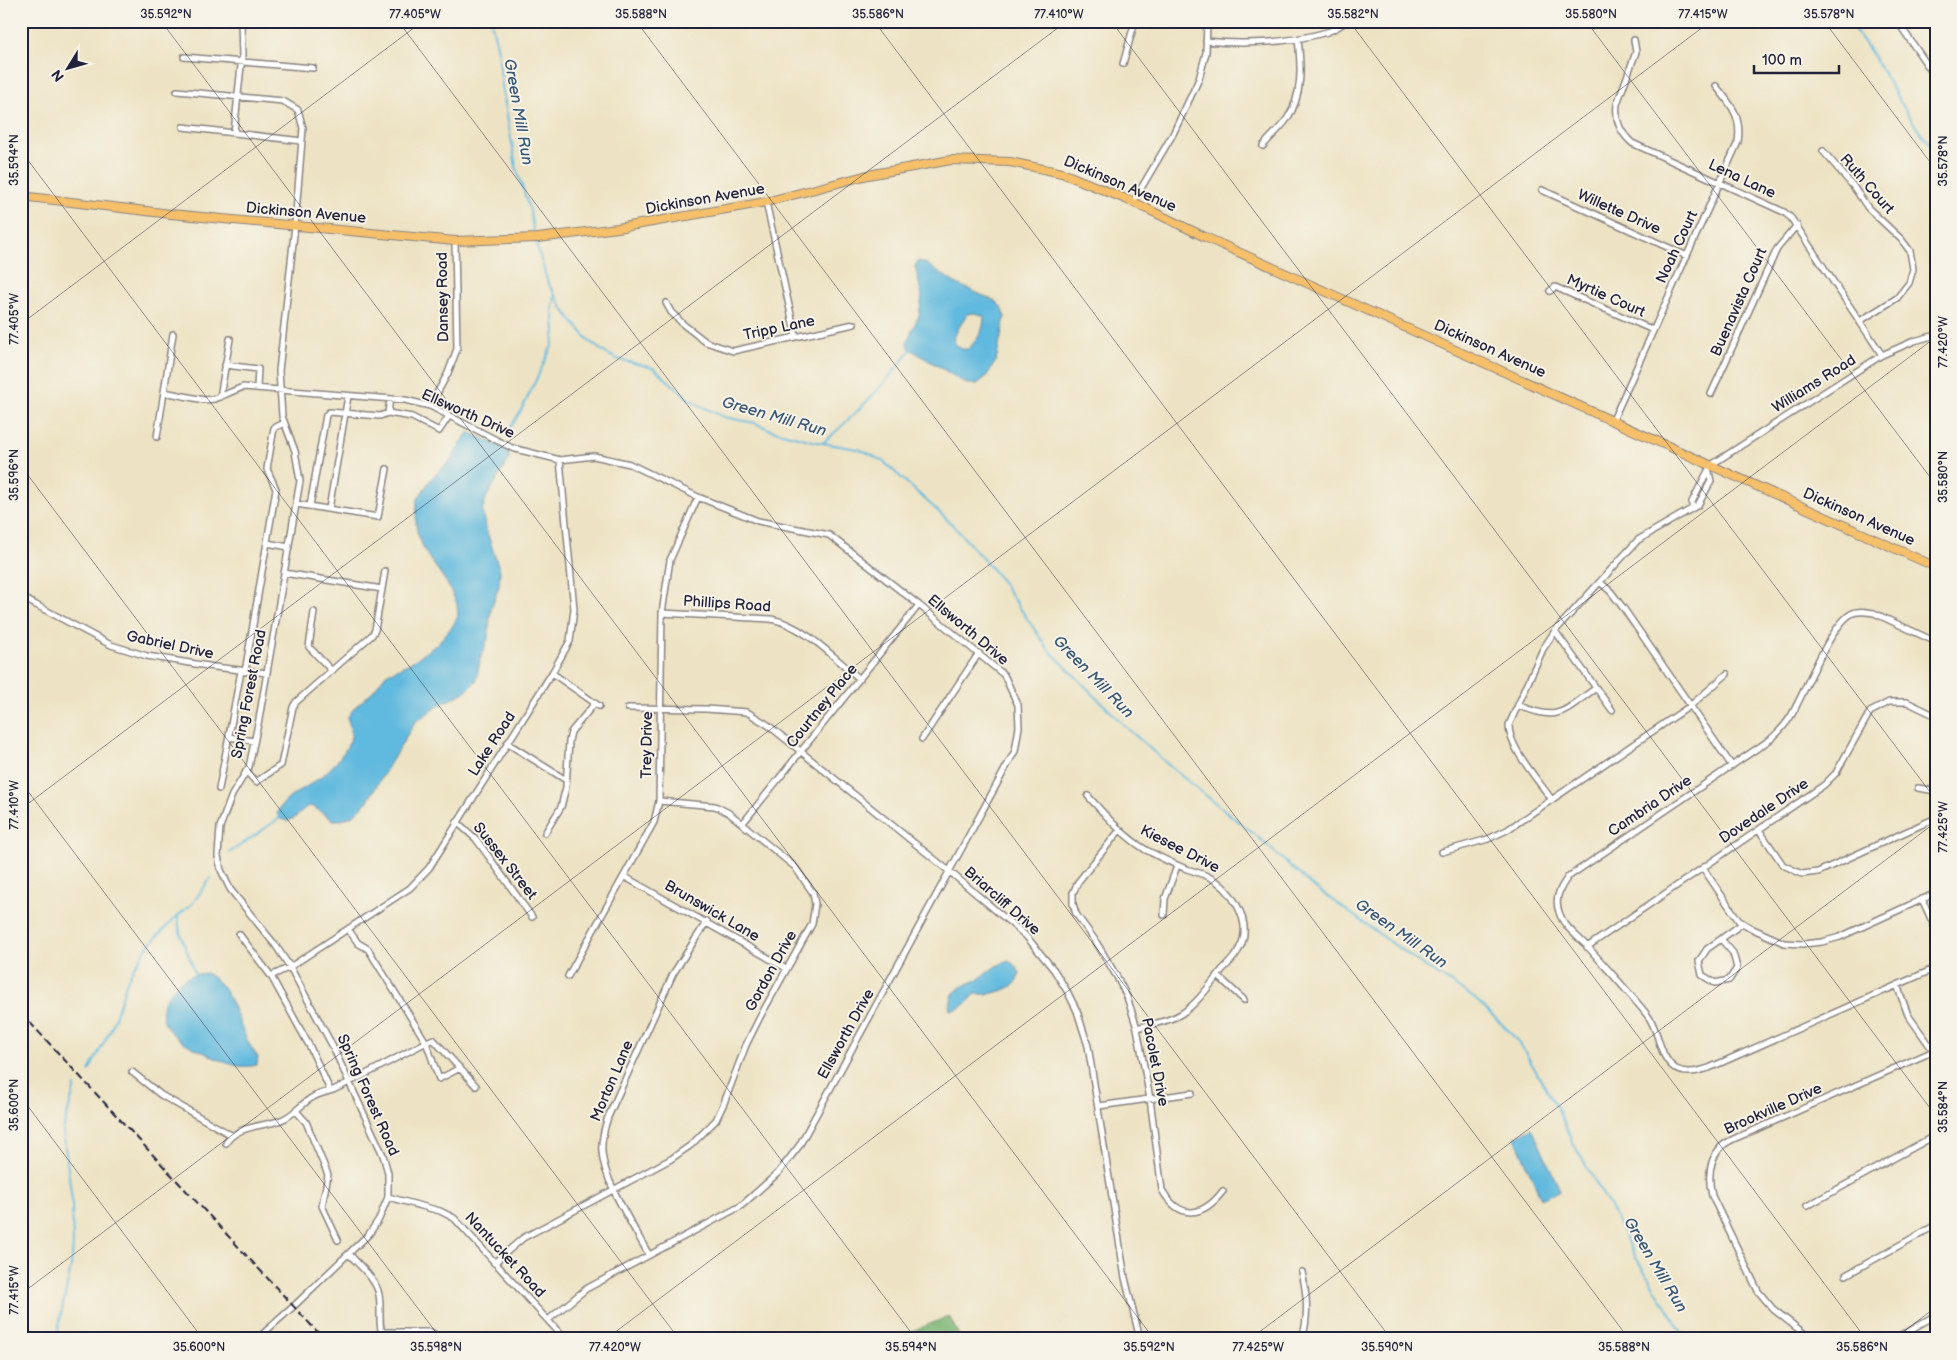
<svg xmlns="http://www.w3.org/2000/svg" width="1957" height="1360" font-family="'Balsamiq Sans',sans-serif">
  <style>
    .forest { fill: #78b270; stroke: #4d6a56 }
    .water { fill: #61b9de; stroke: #426e8c; fill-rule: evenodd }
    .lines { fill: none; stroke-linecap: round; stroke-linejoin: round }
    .stream { stroke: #61b9de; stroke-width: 2 }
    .street-casing { stroke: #888280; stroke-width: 8 }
    .primary-casing { stroke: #888280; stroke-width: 10 }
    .street { stroke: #fff; stroke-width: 5 }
    .primary { stroke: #f6c06b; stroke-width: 8 }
    .rail { stroke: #22223b; stroke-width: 2; stroke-dasharray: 8 4; stroke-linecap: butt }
    .ticks { fill: none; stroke: #22223b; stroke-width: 1; stroke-opacity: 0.45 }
    .labels { text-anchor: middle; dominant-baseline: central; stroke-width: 4; stroke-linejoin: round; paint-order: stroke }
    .street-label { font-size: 15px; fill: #22223b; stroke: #f7f3e8 }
    .water-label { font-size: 16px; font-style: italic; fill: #385774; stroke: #f7f3e8 }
    .neatline { fill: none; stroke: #22223b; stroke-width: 2 }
    .ticks-label { font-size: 12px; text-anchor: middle; fill: #22223b }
  </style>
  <rect width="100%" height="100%" fill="#f7f3e8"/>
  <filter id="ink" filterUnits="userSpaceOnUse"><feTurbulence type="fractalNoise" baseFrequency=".02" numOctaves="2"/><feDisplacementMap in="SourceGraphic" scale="10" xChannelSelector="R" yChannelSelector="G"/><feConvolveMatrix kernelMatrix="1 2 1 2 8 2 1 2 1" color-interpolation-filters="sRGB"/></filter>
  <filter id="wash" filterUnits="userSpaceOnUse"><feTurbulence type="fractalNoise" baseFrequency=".0096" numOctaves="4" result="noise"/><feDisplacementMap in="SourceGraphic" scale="20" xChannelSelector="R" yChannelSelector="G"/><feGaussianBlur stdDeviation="1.12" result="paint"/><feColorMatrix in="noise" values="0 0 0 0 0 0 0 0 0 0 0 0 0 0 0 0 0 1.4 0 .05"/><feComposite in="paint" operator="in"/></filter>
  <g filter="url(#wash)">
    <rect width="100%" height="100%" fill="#ede3c4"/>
    <path class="forest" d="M949 1316 961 1339H894Z"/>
    <path class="water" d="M918 261 925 263 955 283 995 301 1002 308 1005 317 996 361 986 377 977 384H967L910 349 907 342 919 315 922 296 915 266ZM975 313 984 316C984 331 978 339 968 349 959 350 956 346 953 338L967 314Z
      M468 432 502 447 509 453V459L486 498 482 511 485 526 500 571 499 586 491 609 488 638 481 656 476 681 465 692 441 704 415 722 367 802 354 815 342 820H333L314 807 309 806 305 808 296 817 288 821 280 819 277 814C283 797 305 789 318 779 329 772 353 746 351 733 351 728 349 722 347 718L355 707 374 690 386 674 410 663 436 645 452 627 458 616 457 604 447 583 425 552 417 532 416 522 417 500 431 479 451 460Z
      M1008 961 1015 965 1020 973 1016 983C1006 992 988 995 975 994 969 1002 961 1010 950 1010L949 1008 953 994 961 987 979 979 996 966Z
      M206 973C235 987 237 1033 258 1057L257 1065C237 1070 221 1061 203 1052 183 1043 156 1030 164 1002 166 998 170 993 173 989 181 978 193 974 206 973Z
      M1532 1128 1560 1190 1541 1199 1515 1137Z"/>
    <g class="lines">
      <path class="stream" d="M491 21 498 50 502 87 516 167 530 211 534 235
        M1847 21C1874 50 1891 90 1913 122 1920 133 1929 141 1936 153
        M535 240 548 283 565 312 589 341 605 353 617 359 654 368 689 399 703 407 724 417 755 423 771 430 817 442 857 449 866 452 884 462 952 524 998 576 1048 649 1126 727 1174 770 1258 837 1310 884 1414 959 1474 998 1510 1032 1525 1052 1557 1108 1573 1143 1610 1207 1635 1256 1686 1339
        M509 430 523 407 552 346 555 332 553 308 555 295
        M824 442C856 414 886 384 911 349
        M21 488 31 434
        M229 853 280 818
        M178 917C178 937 190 954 195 974
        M89 1071 112 1027 128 978 147 947 174 919 193 903 211 877
        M59 1339 58 1329 71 1267 73 1246 72 1200 63 1130 75 1086"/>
    </g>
  </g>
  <g filter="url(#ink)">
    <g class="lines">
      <g class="street-casing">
        <path id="street" d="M1903 21 1902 28 1936 78
          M1634 40 1636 52 1617 104C1615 121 1620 132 1632 143L1784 212 1791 218 1882 355
          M1206 41C1244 45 1290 43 1327 32 1334 30 1341 25 1347 21
          M184 57C227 61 270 64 313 68
          M1123 64 1135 21
          M177 91 283 101 298 110 303 128 295 225 279 371 282 416 295 451 300 481 259 719 249 767 232 795 220 827 218 856 221 870 230 889 276 946 290 967 331 1043 383 1155 388 1173V1197L379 1219 369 1234 294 1306 257 1339
          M183 127 302 141
          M234 133 242 56 241 21
          M1263 146C1270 137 1280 129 1287 119 1303 96 1301 65 1298 39
          M1823 151 1853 186 1868 208 1901 239 1910 251 1913 269 1909 283 1897 298 1860 321
          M1542 190 1687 256
          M766 202 796 337
          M1133 202 1173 134 1199 79 1206 53 1207 21
          M1550 291 1555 287 1653 330
          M666 303 671 312 684 325 706 342 733 351 854 324
          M225 365 258 369 257 388
          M164 392 204 400 214 399 243 387 405 400 430 406 512 448 560 460 594 456 630 464 698 497 758 521 829 535 919 605 1004 675 1018 705 1019 727 1015 751 799 1146 778 1173 741 1206 586 1289 548 1320
          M1711 394 1777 249 1797 225
          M220 397 230 339
          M390 399 388 413 412 417 439 431 449 416
          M430 406 448 373 457 349 455 241
          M1613 420 1738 142C1742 116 1731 105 1716 86
          M157 437 173 334
          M296 504 378 517 387 469
          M310 506 326 415 329 412 380 416 388 413
          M1692 507V502L1711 465 1882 355 1914 341 1936 335
          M329 509 348 396
          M267 543 289 547
          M284 573 382 589
          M1600 582 1611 592 1624 609 1732 766
          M21 597 111 645 147 656 214 667 267 673
          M314 612 309 647 332 671
          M662 613 771 619C804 625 834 658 860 679
          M1555 631 1612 710
          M1936 642 1874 613C1866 612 1858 610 1851 614 1830 626 1805 692 1791 716 1786 724 1779 732 1771 739L1568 877C1560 888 1554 898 1559 912 1563 926 1578 937 1588 947 1608 970 1629 992 1648 1016 1660 1032 1658 1057 1676 1069 1687 1075 1698 1071 1709 1068L1936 968
          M245 672 276 489 267 469 274 428 284 423
          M552 673 599 706
          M1518 705C1559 723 1562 712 1596 688
          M628 708 706 709 747 712 768 725 949 871 1026 936 1054 970 1067 991 1077 1011 1088 1046 1125 1278 1140 1339
          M229 737 254 741
          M922 739 979 653
          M507 743 566 780
          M246 771 256 782 281 765 293 707 296 702 372 635 375 630 385 571
          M1918 788 1936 791
          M219 789 241 671
          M1088 796C1106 816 1123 836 1146 850 1156 855 1167 861 1177 865 1187 870 1199 872 1209 877 1230 887 1251 919 1242 943 1238 954 1230 962 1222 970 1210 985 1197 1004 1181 1014 1168 1022 1152 1024 1137 1028
          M1552 800C1539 781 1508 747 1509 725L1543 649 1555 631 1638 540 1698 505 1711 481 1709 472
          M457 822 476 839 532 917
          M743 823 919 605
          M1759 830 1783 865 1802 874 1818 872 1936 818
          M1119 831 1078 882 1073 893V904L1076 914 1095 940 1117 977 1127 997 1137 1028 1150 1099 1162 1190C1180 1221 1203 1217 1223 1191
          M545 833 561 807 566 787 569 741 571 732 595 703
          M1442 852 1488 839 1507 830 1690 706 1727 674
          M1703 868 1739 921 1753 929 1784 943 1803 944 1822 942 1840 937 1936 893
          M625 877 786 968
          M1922 899 1936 930
          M1164 915 1165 899 1177 866
          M348 929 358 943 368 949 426 1042 439 1079 460 1068
          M239 934 271 976 310 1047 330 1090
          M1721 939 1707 949 1699 961 1702 975 1715 983 1729 980 1737 968 1733 953 1721 939 1743 923
          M1587 947 1824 785 1836 773 1870 712 1889 702H1907L1936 716
          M271 976 290 967 410 888 429 868 552 673 570 641 574 609 560 460
          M568 976 654 822 659 801 662 613 670 560 698 497
          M1218 976 1244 1000
          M1897 985 1908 1015 1935 1053
          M132 1072 161 1095 231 1135
          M1099 1106 1192 1093
          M296 1111 306 1122 328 1175 322 1206 338 1240
          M226 1143C237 1125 263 1127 281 1120 295 1115 302 1102 315 1096 321 1093 327 1092 333 1090 340 1087 347 1083 354 1080 381 1067 406 1052 433 1039L476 1086
          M388 1197 440 1211 454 1218 565 1339
          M1807 1206 1936 1135
          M349 1254C359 1265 377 1280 379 1295 382 1310 377 1325 384 1339
          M649 1255C634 1227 604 1182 602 1152 601 1140 604 1129 608 1117L673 974 707 921
          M494 1263 523 1238 671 1159 691 1145 716 1120 724 1103 746 1045 761 1015 812 924 815 904 813 893 795 867 729 813 715 806 659 801
          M1846 1275 1936 1225
          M380 1332H431L442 1339
          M1302 1339C1309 1316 1307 1295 1302 1272
          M1811 1339 1773 1309 1758 1291 1712 1196C1708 1179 1708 1161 1721 1147 1728 1140 1741 1136 1750 1132L1936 1050
          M1894 1339 1936 1315"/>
      </g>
      <g class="primary-casing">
        <path id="primary" d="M21 196 171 214 455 241 538 238 618 228 766 202 868 175 951 160 1010 162 1062 173 1133 202 1205 237 1936 567"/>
      </g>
      <use href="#street" class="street"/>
      <use href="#primary" class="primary"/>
      <path class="rail" d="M21 1013 324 1339"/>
    </g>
  </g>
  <path class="ticks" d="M161 21 1154 1339M398 21 1391 1339M636 21 1629 1339M874 21 1866 1339M1111 21 1936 1116M1349 21 1936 800M1586 21 1936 485M1824 21 1936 170M21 151 916 1339M21 324 423 21M21 466 679 1339M21 782 441 1339M21 809 1067 21M21 1097 203 1339M21 1294 1711 21M606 1339 1936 337M1250 1339 1936 822M1894 1339 1936 1307"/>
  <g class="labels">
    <g class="street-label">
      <text transform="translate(1742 179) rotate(25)">Lena Lane</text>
      <text transform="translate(1120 184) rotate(23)">Dickinson Avenue</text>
      <text transform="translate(1867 184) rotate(49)">Ruth Court</text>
      <text transform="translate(705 199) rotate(-10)">Dickinson Avenue</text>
      <text transform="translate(1619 212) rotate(24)">Willette Drive</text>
      <text transform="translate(306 213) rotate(5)">Dickinson Avenue</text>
      <text transform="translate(1677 247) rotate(-65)">Noah Court</text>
      <text transform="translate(1606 296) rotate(24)">Myrtie Court</text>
      <text transform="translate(443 297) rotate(-91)">Dansey Road</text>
      <text transform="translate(1739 302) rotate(-66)">Buenavista Court</text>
      <text transform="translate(779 328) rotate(-12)">Tripp Lane</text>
      <text transform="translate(1490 349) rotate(24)">Dickinson Avenue</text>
      <text transform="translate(1814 384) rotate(-32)">Williams Road</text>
      <text transform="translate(468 414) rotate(24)">Ellsworth Drive</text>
      <text transform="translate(1859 517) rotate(24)">Dickinson Avenue</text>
      <text transform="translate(727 604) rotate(4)">Phillips Road</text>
      <text transform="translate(968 630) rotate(40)">Ellsworth Drive</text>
      <text transform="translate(170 645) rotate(12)">Gabriel Drive</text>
      <text transform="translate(249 694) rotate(-79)">Spring Forest Road</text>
      <text transform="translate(822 706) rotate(-51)">Courtney Place</text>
      <text transform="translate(492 744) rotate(-57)">Lake Road</text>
      <text transform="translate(647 745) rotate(-89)">Trey Drive</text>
      <text transform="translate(1650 806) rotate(-34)">Cambria Drive</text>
      <text transform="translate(1764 811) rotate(-34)">Dovedale Drive</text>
      <text transform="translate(1180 849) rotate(27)">Kiesee Drive</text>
      <text transform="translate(505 861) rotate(52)">Sussex Street</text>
      <text transform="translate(1002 901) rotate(41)">Briarcliff Drive</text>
      <text transform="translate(712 911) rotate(30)">Brunswick Lane</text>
      <text transform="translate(771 971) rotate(-61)">Gordon Drive</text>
      <text transform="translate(846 1034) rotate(-61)">Ellsworth Drive</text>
      <text transform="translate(1155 1062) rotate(79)">Pacolet Drive</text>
      <text transform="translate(612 1081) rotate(-67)">Morton Lane</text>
      <text transform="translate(368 1095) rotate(66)">Spring Forest Road</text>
      <text transform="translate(1773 1109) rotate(-24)">Brookville Drive</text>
      <text transform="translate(505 1255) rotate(47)">Nantucket Road</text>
    </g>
    <g class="water-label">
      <text transform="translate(518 112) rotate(80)">Green Mill Run</text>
      <text transform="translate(774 417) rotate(16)">Green Mill Run</text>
      <text transform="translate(1093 677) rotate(46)">Green Mill Run</text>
      <text transform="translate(1401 934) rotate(35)">Green Mill Run</text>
      <text transform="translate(1655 1265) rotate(59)">Green Mill Run</text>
    </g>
  </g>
  <rect width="1957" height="1360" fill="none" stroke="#f7f3e8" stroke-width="55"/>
  <g transform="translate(68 68) rotate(233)" stroke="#f7f3e8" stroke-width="4" paint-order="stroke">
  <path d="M0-4L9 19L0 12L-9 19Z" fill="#22223b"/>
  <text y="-8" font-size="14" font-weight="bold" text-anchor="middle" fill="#22223b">N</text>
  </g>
  <path d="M1754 65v8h85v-8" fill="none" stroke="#22223b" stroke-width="2.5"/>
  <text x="1762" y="65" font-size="15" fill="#22223b" stroke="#f7f3e8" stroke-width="4" paint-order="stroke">100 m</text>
  <rect x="28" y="28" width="1902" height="1304" class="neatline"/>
  <g class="ticks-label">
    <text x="166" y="18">35.592°N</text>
    <text x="415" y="18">77.405°W</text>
    <text x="641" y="18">35.588°N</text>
    <text x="878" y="18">35.586°N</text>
    <text x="1059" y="18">77.410°W</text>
    <text x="1353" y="18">35.582°N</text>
    <text x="1591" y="18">35.580°N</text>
    <text x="1703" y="18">77.415°W</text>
    <text x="1829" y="18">35.578°N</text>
    <text transform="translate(14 160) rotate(-90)" y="4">35.594°N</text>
    <text transform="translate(1943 161) rotate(-90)" y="4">35.578°N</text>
    <text transform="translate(14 319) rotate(-90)" y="4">77.405°W</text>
    <text transform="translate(1943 342) rotate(-90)" y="4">77.420°W</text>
    <text transform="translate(14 475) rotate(-90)" y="4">35.596°N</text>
    <text transform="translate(1943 477) rotate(-90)" y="4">35.580°N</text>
    <text transform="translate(14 805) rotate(-90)" y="4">77.410°W</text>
    <text transform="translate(1943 827) rotate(-90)" y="4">77.425°W</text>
    <text transform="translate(14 1105) rotate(-90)" y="4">35.600°N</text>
    <text transform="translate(1943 1107) rotate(-90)" y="4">35.584°N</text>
    <text transform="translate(14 1290) rotate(-90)" y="4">77.415°W</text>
    <text x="199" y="1351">35.600°N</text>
    <text x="436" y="1351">35.598°N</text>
    <text x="615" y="1351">77.420°W</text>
    <text x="911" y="1351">35.594°N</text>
    <text x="1149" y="1351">35.592°N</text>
    <text x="1258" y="1351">77.425°W</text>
    <text x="1387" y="1351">35.590°N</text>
    <text x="1624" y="1351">35.588°N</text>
    <text x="1862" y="1351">35.586°N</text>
  </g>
</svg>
